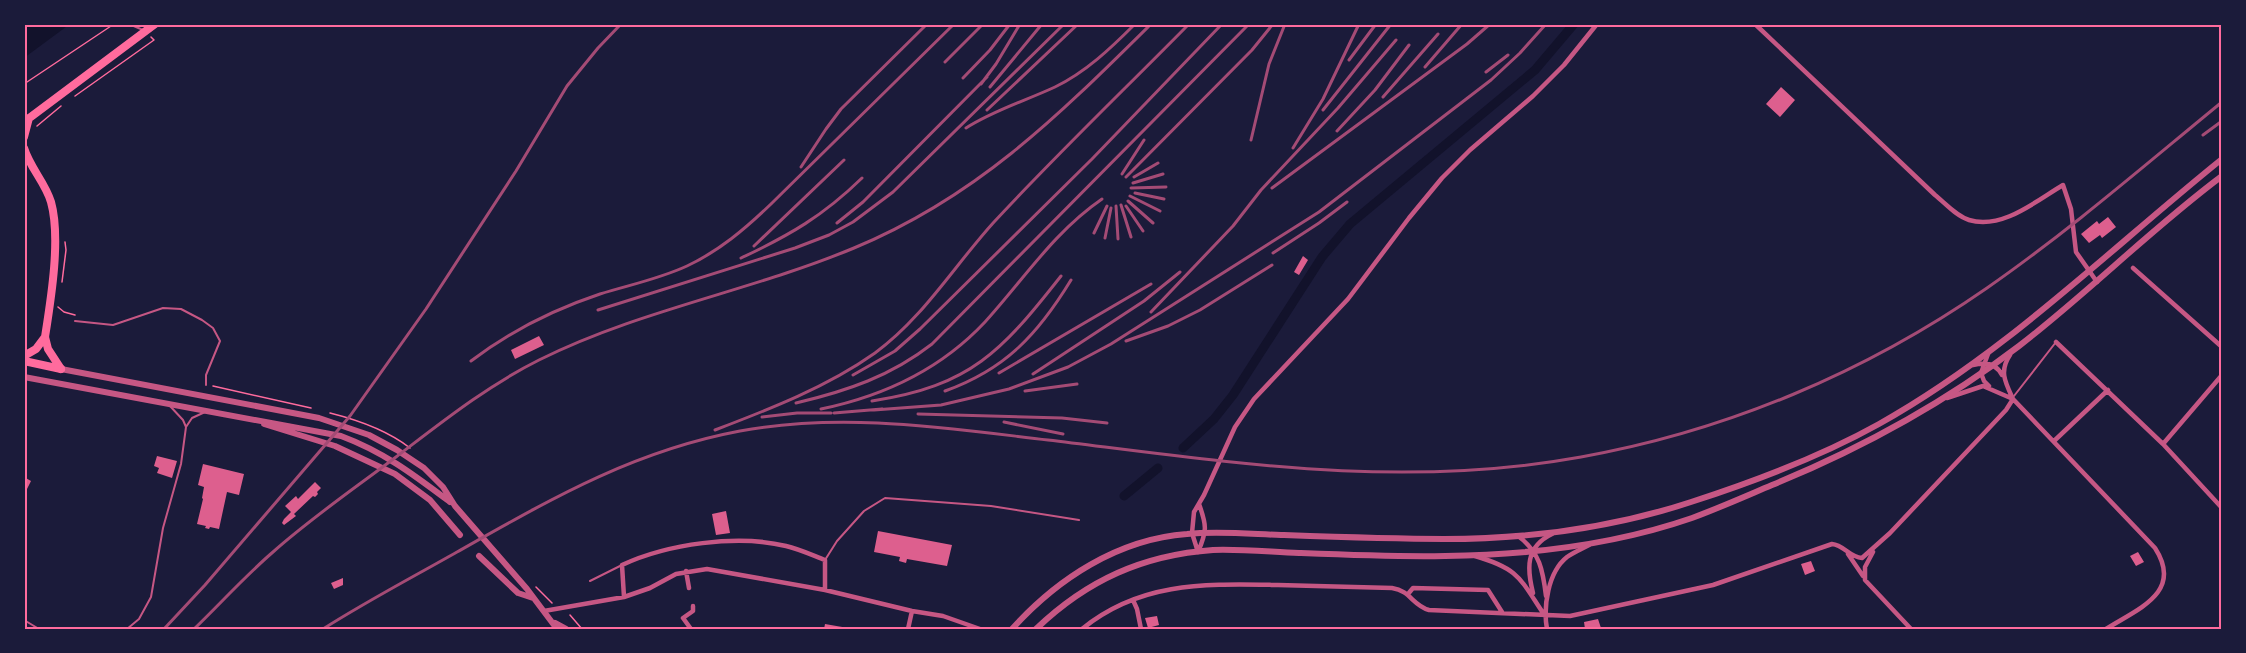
<svg xmlns="http://www.w3.org/2000/svg" width="2246" height="653" font-family="'Public Sans',sans-serif">
  <style>
    .water { fill: #12122b }
    .lines { fill: none; stroke-linecap: round; stroke-linejoin: round }
    .canal { stroke: #12122b; stroke-width: 9 }
    .building { fill: #dd5f8e }
    .path { stroke: #ff6b9d; stroke-width: 1.5 }
    .service { stroke: #c65784; stroke-width: 2 }
    .minor { stroke: #c65784; stroke-width: 4.5 }
    .tertiary { stroke: #c65784; stroke-width: 6 }
    .primary { stroke: #ff6b9d; stroke-width: 8 }
    .trunk { stroke: #ff6b9d; stroke-width: 8 }
    .rail { stroke: #a44b75; stroke-width: 3 }
    .neatline { fill: none; stroke: #ff6b9d; stroke-width: 2 }
  </style>
  <rect width="100%" height="100%" fill="#1b1b3a"/>
  <path class="water" d="M24 24H70L24 58Z"/>
  <g class="lines">
    <path class="canal" d="M1183 448 1214 419 1233 395 1322 257 1350 224 1535 70 1574 24
      M1124 496 1158 468"/>
  </g>
  <path class="building" d="M1781 87 1795 100 1780 117 1766 104Z
    M2108 217 2116 227 2102 238 2100 235 2089 243 2081 234 2097 221 2099 224Z
    M1303 256 1308 260 1299 275 1294 272Z
    M539 336 544 345 515 359 511 350Z
    M157 456 177 461 172 478 157 473 159 468 154 466Z
    M203 464 244 474 239 495 227 492 219 529 210 527 209 529 205 528 206 526 197 524 203 499 202 498 204 487 198 485Z
    M24 477 31 481 24 495Z
    M315 482 321 488 317 492 318 494 315 497 313 496 294 514 296 516 284 525 282 523 284 519 291 512 285 506 296 496 298 499Z
    M726 511 730 533 716 535 712 514Z
    M878 531 952 545 947 566 907 559 906 563 899 561 900 557 874 552Z
    M2138 552 2144 562 2136 566 2130 556Z
    M1811 561 1815 571 1805 575 1801 564Z
    M343 578V585L334 589 331 583Z
    M1157 616 1159 625 1148 628 1145 618Z
    M1598 619 1601 628 1585 629 1584 622Z
    M825 624 848 628 847 629H824Z"/>
  <g class="lines">
    <path class="path" d="M24 84 114 24
      M75 96 154 40 151 37
      M37 126 61 106
      M62 282 66 250 65 242
      M58 307 64 312 75 315
      M213 386 311 408
      M330 413C358 420 387 430 410 448
      M536 587 552 603
      M570 615 582 629"/>
    <path class="service" d="M129 24 143 30
      M75 321 113 325 163 308 181 309 202 320 213 328 220 341 206 375V385
      M2014 396 2056 342
      M170 406 183 420 186 427
      M825 560 837 541 864 511 885 498 991 506 1079 520
      M590 581 622 565
      M24 620 39 629
      M127 629 139 619 151 597 163 528 181 464 186 427 192 418 205 412"/>
    <path class="minor" d="M1755 24 1935 195C1945 203 1956 216 1969 220 2002 230 2036 201 2063 185L2071 209 2076 252 2097 282
      M2133 268 2222 347
      M2056 342 2163 444 2222 508
      M1988 354 1981 373 1984 381 1989 386
      M2010 355C1999 371 2005 382 2013 399
      M1973 365C1985 362 1996 363 2002 375
      M1947 398 1983 386 2013 399 2155 548C2184 593 2137 609 2106 629
      M2054 441 2108 390
      M2163 444 2222 375
      M1518 536C1540 552 1543 571 1546 596
      M1198 552 1192 533 1194 512 1204 495 1235 427 1254 399 1348 299 1409 218 1442 178 1470 150 1533 96 1564 65 1597 24
      M1198 552C1207 531 1207 526 1199 504
      M1873 552 1865 567V580L1911 629
      M1848 554 1863 576
      M1475 556C1520 569 1520 579 1545 616
      M686 571 689 588
      M1533 593C1527 569 1525 547 1552 534
      M1408 594 1413 588 1488 590 1502 612
      M624 597 622 565C667 544 737 534 786 546 799 549 812 555 825 560V590
      M1133 600 1137 609 1141 629
      M544 611 624 597 650 588 676 574 707 569 825 590 912 611 943 616 980 629
      M691 629 683 618 693 611V606
      M908 629 912 611
      M1082 629C1141 581 1206 584 1278 585 1316 586 1354 587 1392 588 1411 591 1412 605 1429 610L1570 616 1713 585 1832 544C1844 545 1849 557 1862 558L1890 533 2006 410 2013 399
      M1547 629C1543 607 1548 572 1567 557 1574 552 1582 549 1589 545"/>
    <path class="tertiary" d="M61 369 319 418 369 435 397 450 424 468 443 487 455 506 527 589 557 629
      M24 377 341 436C384 452 414 475 450 502
      M264 424 335 446 395 474 430 500 460 535
      M479 556 518 593 533 598
      M555 623 566 629
      M1012 629C1057 579 1118 539 1187 534 1218 531 1250 534 1281 535 1336 537 1390 539 1444 539 1527 539 1612 528 1691 502 1756 481 1820 457 1879 424 2006 353 2110 249 2222 159
      M1036 629C1087 580 1143 555 1213 550 1242 549 1271 552 1299 553 1348 555 1396 557 1445 556 1528 555 1614 545 1692 518 1719 508 1746 496 1772 485 1860 449 1943 404 2019 346 2089 292 2151 229 2222 176"/>
    <path class="primary" d="M24 361 61 369"/>
    <path class="trunk" d="M24 122 155 24
      M24 137 29 118
      M24 148C30 168 45 182 51 202 61 238 51 299 45 337L48 349 61 369
      M24 356 36 349 45 337"/>
    <path class="rail" d="M1349 60 1376 24
      M945 62 983 24
      M1425 67 1462 24
      M1486 72 1508 55
      M963 78 990 50 1010 24
      M981 84 996 64 1020 24
      M990 87 1042 24
      M1383 97 1438 34
      M987 110 1078 24
      M1323 110 1391 24
      M966 128C994 110 1025 101 1055 87 1086 72 1111 48 1135 24
      M1337 131 1375 90 1409 45
      M2203 135 2222 121
      M1251 140 1269 64 1285 24
      M1293 148 1323 99 1359 24
      M801 167 826 129 841 109 927 24
      M1122 174 1144 140
      M1126 177 1252 50 1273 24
      M1134 177 1158 163
      M1133 183 1163 174
      M1131 188 1166 187
      M1272 188 1467 44 1490 24
      M1135 193 1164 199
      M1130 196 1160 211
      M1128 201 1153 223
      M1121 205 1131 237
      M1116 206 1118 239
      M1126 206 1143 231
      M837 223 863 202 987 77
      M1094 233 1107 206
      M1105 238 1111 208
      M754 246 844 160
      M1273 253 1319 223 1347 202
      M741 258C790 235 823 216 862 178
      M598 310 795 248 829 235 853 222 893 192 1064 24
      M1151 312 1233 226 1261 190 1338 108 1396 40
      M1126 341 1168 326 1200 310 1272 265
      M471 361C509 332 555 309 600 294 629 285 659 279 687 266 719 251 745 229 771 204L954 24
      M999 373 1151 284
      M1033 374 1144 301 1180 272
      M853 375 895 351 920 329 1092 159 1222 24
      M945 391C1006 369 1038 334 1071 280
      M1025 391 1077 384
      M872 401C971 386 1002 351 1061 276
      M796 403C847 391 891 376 932 344L1249 24
      M821 409C884 396 941 369 985 322 1024 279 1054 232 1102 199
      M874 410 941 405 1009 389 1068 367 1111 344 1319 212 1491 80 1520 53 1546 24
      M834 413 882 409
      M918 414 1062 418 1107 423
      M762 417 797 413H831
      M1004 422 1063 434
      M715 430C770 409 827 387 875 353 923 318 954 266 994 222 1057 154 1124 90 1189 24
      M164 629 205 585 350 416 426 309 516 171 567 86 598 48 621 24
      M194 629C220 604 245 576 273 552 311 518 355 488 396 457 442 422 487 386 539 360 639 310 751 291 854 248 977 197 1058 116 1151 24
      M323 629C367 601 413 577 457 552 551 499 633 451 740 431 843 412 945 428 1048 440 1229 462 1399 490 1581 457 1727 431 1866 372 1987 288 2069 231 2145 165 2222 102"/>
  </g>
  <rect width="2246" height="653" fill="none" stroke="#1b1b3a" stroke-width="51"/>
  <rect x="26" y="26" width="2194" height="602" class="neatline"/>
</svg>
